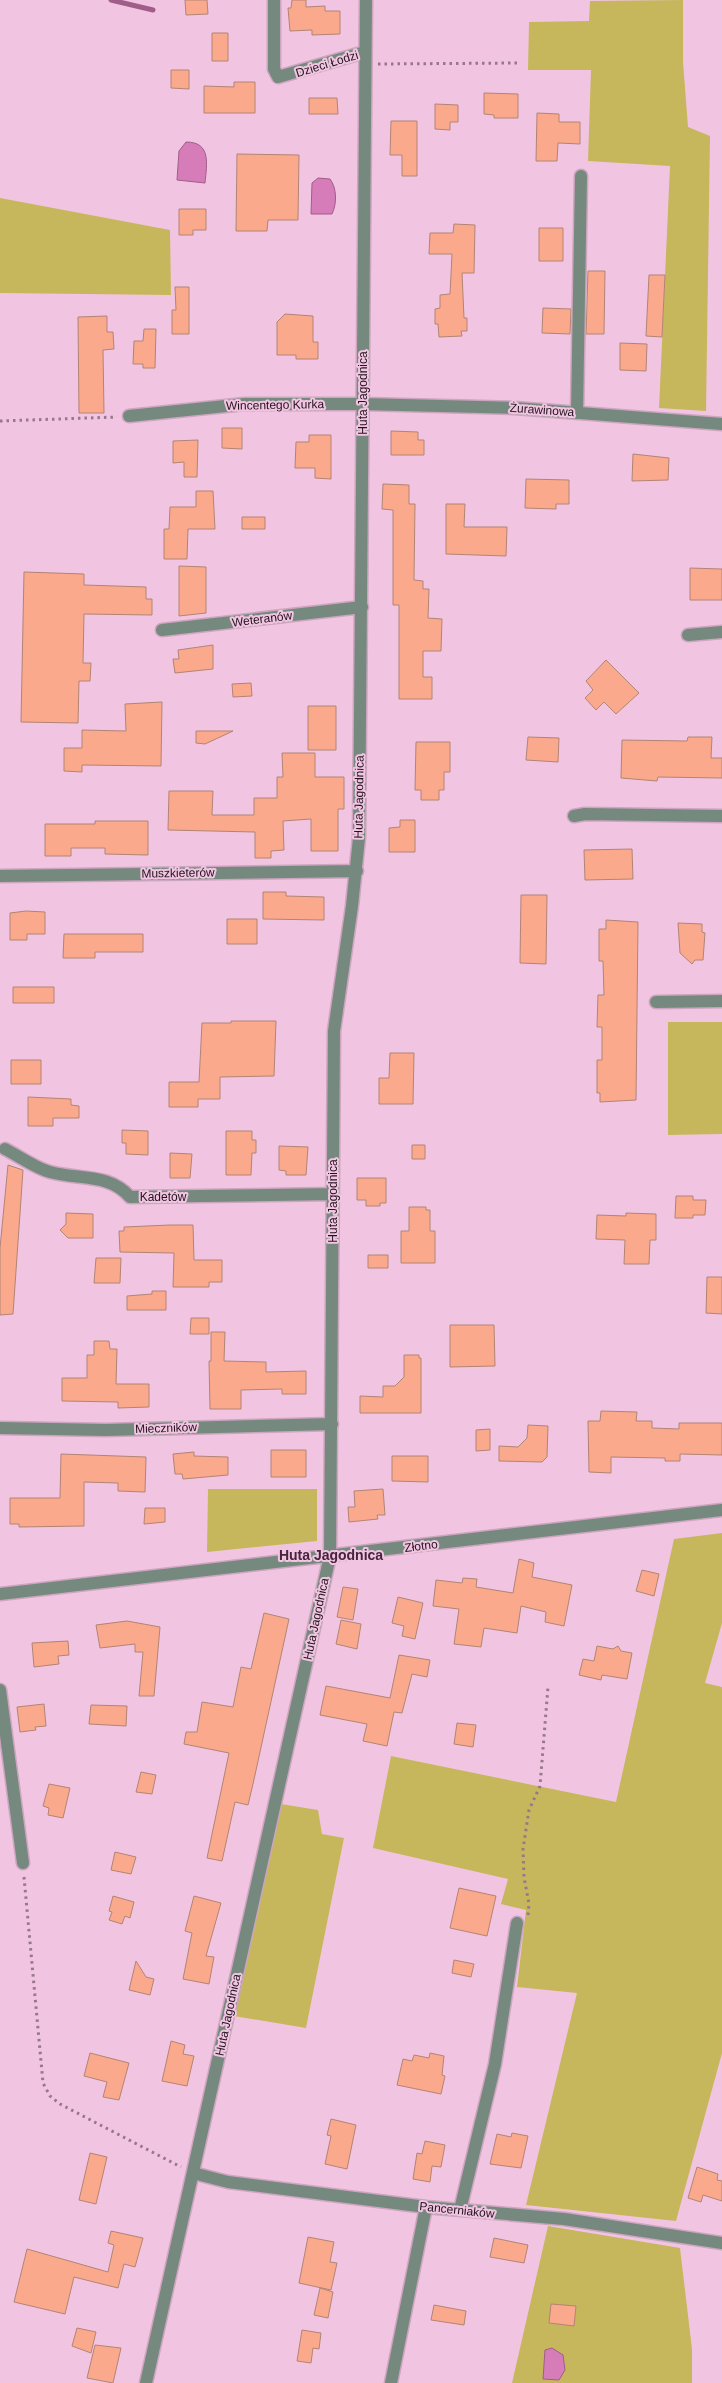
<svg xmlns="http://www.w3.org/2000/svg" width="722" height="2383" font-family="Arial,sans-serif">
  <style>
    .green { fill: #c6b75d }
    .water { fill: #d67db9; stroke: #a05d8a }
    .lines { fill: none; stroke-linecap: round; stroke-linejoin: round }
    .stream { stroke: #a05d8a; stroke-width: 5 }
    .building { fill: #fba98c; stroke: #b28474 }
    .minor-casing { stroke: #cca5be; stroke-width: 15 }
    .path { stroke: #97778b; stroke-width: 3; stroke-dasharray: 2.5 4; stroke-linecap: butt }
    .minor { stroke: #76897e; stroke-width: 12 }
    .labels { text-anchor: middle; dominant-baseline: central; stroke-width: 4; stroke-linejoin: round; paint-order: stroke }
    .street-label { font-size: 12px; fill: #22131d; stroke: #f1c5e1 }
    .neighbourhood-label { font-size: 14px; font-weight: bold; fill: #47243c; stroke: #f1c5e1 }
  </style>
  <rect width="100%" height="100%" fill="#f1c5e1"/>
  <path class="green" d="M683 0V62L688 127 710 136 706 411 659 408 670 166 588 161 591 70H528L529 22 589 21 590 1Z
    M0 198 170 230 171 295 0 293Z
    M668 1022H722V1134L668 1135Z
    M208 1489H317V1541L207 1552Z
    M722 1533V1623L705 1683 722 1687V2053L676 2221 526 2205 577 1993 517 1987 526 1910 501 1904 508 1879 373 1848 391 1756 616 1802 674 1539Z
    M275 1803 318 1810 322 1834 344 1838 306 2028 228 2015Z
    M548 2226 680 2248 692 2349V2383H512Z"/>
  <path class="water" d="M186 142C211 142 207 163 205 183L177 180 179 151Z
    M318 178 330 179C337 188 337 204 332 214H311L312 183Z
    M552 2348 563 2355 565 2370 559 2380 543 2379 545 2350Z"/>
  <g class="lines">
    <path class="stream" d="M111 0 153 10"/>
  </g>
  <path class="building" d="M185 0H207L208 14 186 15Z
    M292 0H306V7L325 6V11H340V34L312 35V30L290 31 288 8H291Z
    M212 33H228V61H212Z
    M171 70H189V89L171 88Z
    M234 82H255V113H204V86L234 87Z
    M484 93 518 94V118H494V115L484 114Z
    M309 98H337L338 114H309Z
    M435 104 458 105V122H450V130L435 129Z
    M537 113 559 114V122H580V144L558 143 557 161H536Z
    M391 121H417V176H402V155H390Z
    M237 154 299 155 298 220H268L267 231H236Z
    M179 209H206V230H193V235H179Z
    M454 224 475 225 474 273H462L464 318H467V331H461L462 336 439 337 438 324H435V309L440 308V295L450 294 452 254H429L430 233H453Z
    M539 228H563V261H539Z
    M588 271H605L604 334H586Z
    M649 275H665L662 337 646 336Z
    M175 287H189V334H172V310H176Z
    M543 308 571 309 570 334 542 333Z
    M285 314 313 316V342H318V359H296V355H277V322Z
    M107 316V332H113L114 349 103 350 104 413H79L78 317Z
    M144 329H156L155 368H143V364H133L134 341H143Z
    M620 343 647 344 646 371 620 370Z
    M222 428H242V449L222 448Z
    M391 431 418 432V440H424V455H391Z
    M309 435H331V479L315 478V468H295L296 442H309Z
    M198 440 197 477H184V462L173 463V441Z
    M633 454 669 458 668 480 632 481Z
    M526 479 569 480V504H556V509L525 508Z
    M383 484 409 485V504H415L414 580 423 581V589H429L428 618 442 619 441 651H423V677H432V699H399V605H393V510L382 509Z
    M196 491H213L215 529H188L187 559H164V529H169L170 507H196Z
    M446 504H465L464 527H507L506 556 446 554Z
    M242 517H265V529H242Z
    M179 566 206 567V613L179 616Z
    M690 568 722 569V600H690Z
    M24 572 84 574V585L146 587V599H152V615L84 614 83 663H91L90 681H79L78 723 21 722Z
    M213 645V669L175 673 173 659H179L178 650Z
    M606 660 639 693 616 714 604 702 596 710 585 698 593 690 586 681Z
    M251 683 252 696 233 697 232 684Z
    M162 702 161 766 82 765V772L64 771V748H82V730L126 731 125 704Z
    M308 706H336V750H308Z
    M196 731H233L205 744 196 743Z
    M528 737 559 738 558 762 526 760Z
    M688 737H712L711 758H722V778L658 777 657 781 621 778 622 740 687 741Z
    M416 742H450V772H444V790H439V800H421V790H415Z
    M282 753H315V777H344V809H338V851H311V819L283 821 284 850 271 851V858H255V832L168 830 169 791H213L212 815H254V798H277V777H283Z
    M400 820H415V852H389V828L400 827Z
    M95 821H148V855L105 854V848H71V856H45V824H95Z
    M632 849 633 879 585 880 584 850Z
    M263 892H286V896L324 897V920L263 919Z
    M521 895H547L546 964 520 963Z
    M26 911 45 912V934H27V940H10V913Z
    M227 919H257V944H227Z
    M606 920 638 922 636 1100 600 1102V1093H597V1060H602V1027H597L598 995H604L603 961H599V929H606Z
    M678 923 702 924V932L705 933 703 960H695L692 964 680 953Z
    M64 934H143V952H95V958H63Z
    M13 987H54V1003H13Z
    M231 1021H276L274 1076 220 1077V1099H198V1107H169V1082H199L202 1023H231Z
    M390 1053H414L413 1104H379V1078H389Z
    M11 1060H41V1084H11Z
    M28 1097 71 1099V1105L79 1106V1118H53V1126H28Z
    M122 1130 148 1131V1155L126 1154V1143H122Z
    M226 1131H252V1140H256V1153H252L251 1175H226Z
    M412 1145H425V1159H412Z
    M279 1146 308 1147 306 1175H286V1171L279 1170Z
    M170 1153 192 1154 190 1178H170Z
    M8 1165 23 1170 13 1314 0 1315V1248Z
    M357 1178H386V1203H380V1206H366V1200H357Z
    M676 1196H693V1200H706L705 1215H693V1218H675Z
    M409 1207H426V1210H430V1231H435V1263H401V1231H409Z
    M66 1213 93 1214V1238H68L60 1230 66 1224Z
    M626 1213 656 1214V1240H650L649 1264H624L625 1240 596 1239 597 1215 626 1216Z
    M170 1225H193L194 1260H222V1282H209V1287H173L174 1253 120 1252 119 1231H124V1227Z
    M368 1255H388V1268H368Z
    M96 1258H121L120 1283H94Z
    M707 1277H722V1314L706 1313Z
    M152 1291H166V1310H127V1296L152 1294Z
    M191 1318H209V1334H190Z
    M450 1325H494L495 1366 450 1367Z
    M211 1332H225L224 1361 266 1362V1372L306 1371V1394H282V1389L241 1390V1409H210L209 1361H211Z
    M94 1341H109L110 1349H117L116 1384H149V1407L118 1408V1402L62 1401V1378H87V1355H94Z
    M404 1355H419V1358H421V1413H360V1396L383 1397V1386H395L404 1377Z
    M601 1411 637 1412 636 1421H652V1428L679 1429V1423H722V1455L680 1454V1461H665V1458L611 1457V1473L589 1472 588 1421H600Z
    M528 1425 548 1426 547 1457 542 1462 499 1461V1446L518 1447 527 1438Z
    M490 1429V1450L476 1451V1430Z
    M271 1450H306V1477H271Z
    M194 1452V1456L228 1457V1475L183 1479 182 1474H175L173 1454Z
    M61 1454 146 1457 145 1492 118 1491V1483L84 1482V1526L19 1527V1524H10V1498H60Z
    M392 1456H428V1482L392 1481Z
    M383 1489 385 1515H377L378 1519 349 1522 348 1507H355L354 1491Z
    M145 1508H165V1522L144 1524Z
    M519 1559 534 1563 532 1577 572 1585 564 1626 545 1622 546 1612 521 1606 517 1633 484 1628 481 1647 454 1644 459 1609 433 1606 436 1580 462 1583 463 1578 477 1579 476 1587 513 1593Z
    M642 1570 659 1574 654 1596 636 1591Z
    M343 1587 358 1589 353 1620 337 1617Z
    M398 1597 423 1603 415 1639 402 1636 404 1626 392 1623Z
    M264 1613 289 1619 253 1784 248 1805 235 1802 222 1861 207 1858 229 1753 184 1744 186 1732H197L202 1702 233 1707 241 1667 251 1669Z
    M341 1620 361 1624 357 1649 336 1644Z
    M127 1621 160 1627 154 1696H139L143 1652H135V1644L100 1648 96 1625Z
    M68 1641 69 1655 58 1656 59 1664 34 1667 32 1643Z
    M597 1646 613 1649 618 1646 621 1651 632 1653 627 1679 602 1675 601 1680 579 1675 583 1659 594 1661Z
    M399 1655 430 1660 427 1677 412 1674 402 1713 394 1712 387 1746 363 1741 367 1724 320 1715 326 1686 390 1698Z
    M44 1704 46 1726 35 1727 36 1730 20 1732 17 1707Z
    M91 1705 127 1706 126 1726 89 1724Z
    M457 1723 476 1725 473 1747 454 1744Z
    M141 1772 156 1775 152 1794 136 1792Z
    M49 1784 70 1788 63 1818 48 1815 49 1808 43 1806Z
    M115 1852 136 1857 131 1874 111 1870Z
    M459 1888 496 1896 487 1936 450 1928Z
    M113 1896 134 1902 130 1918 125 1916 122 1924 109 1920 112 1912 109 1911Z
    M194 1896 221 1903 206 1956 214 1957 209 1984 183 1979 192 1933 185 1931Z
    M454 1960 474 1964 471 1977 452 1973Z
    M136 1961 146 1977 154 1979 150 1995 129 1990Z
    M171 2041 185 2045 183 2054 194 2056 187 2086 162 2081Z
    M90 2053 129 2063 119 2100 103 2097 107 2082 84 2076Z
    M430 2053 444 2056 442 2075 445 2076 441 2094 397 2085 403 2059 412 2061 414 2055 429 2058Z
    M331 2119 356 2125 347 2169 325 2164 331 2136 327 2135Z
    M512 2133 528 2136 521 2168 490 2164 497 2134 511 2137Z
    M425 2141 445 2145 441 2167 432 2166 430 2182 413 2179 417 2153 422 2154Z
    M90 2153 107 2157 96 2204 79 2200Z
    M697 2167 718 2174 717 2180 722 2181V2201L703 2195 701 2202 688 2198Z
    M111 2231 143 2238 135 2267 124 2264 118 2288 74 2277 65 2314 14 2302 27 2249 108 2272 114 2245 108 2243Z
    M308 2237 334 2242 330 2262 337 2263 331 2290 299 2283Z
    M494 2238 528 2245 524 2263 490 2257Z
    M320 2288 333 2292 328 2318 314 2315Z
    M551 2304 576 2306 574 2326 549 2323Z
    M434 2305 466 2311 464 2325 431 2320Z
    M77 2328 96 2332 91 2353 72 2346Z
    M302 2330 321 2333 319 2349 313 2348 311 2363 297 2361Z
    M95 2345 121 2348 113 2383 87 2378Z"/>
  <g class="lines">
    <g class="minor-casing">
      <path id="minor" d="M274 0V69L278 77 365 52
        M577 413 581 176
        M129 416 245 404H363L515 408 722 424
        M162 630 362 607
        M688 635 722 632
        M574 816 585 814 722 816
        M0 876 357 871
        M656 1002 722 1001
        M5 1149C19 1156 35 1168 50 1172 79 1180 109 1173 130 1197L333 1194
        M0 1428 106 1430 332 1424
        M0 1594 722 1510
        M0 1690 23 1863
        M193 2173 228 2182 426 2207 564 2219 722 2243
        M460 2210 495 2064 517 1923
        M146 2383 330 1556 334 1031 352 906 359 838 366 0
        M391 2383 426 2207"/>
    </g>
    <path class="path" d="M378 64 518 63
      M0 421 117 417
      M24 1877 43 2083 50 2096 60 2104 181 2167
      M528 1915 529 1904 524 1877 523 1849 529 1810 540 1786 548 1687"/>
    <use href="#minor" class="minor"/>
  </g>
  <g class="labels">
    <g class="street-label">
      <text transform="translate(327 64) rotate(-17)">Dzieci Łodzi</text>
      <text transform="translate(363 393) rotate(-90)">Huta Jagodnica</text>
      <text transform="translate(275 405) rotate(-1)">Wincentego Kurka</text>
      <text transform="translate(542 410) rotate(4)">Żurawinowa</text>
      <text transform="translate(262 619) rotate(-7)">Weteranów</text>
      <text transform="translate(359 797) rotate(-89)">Huta Jagodnica</text>
      <text transform="translate(178 873) rotate(-1)">Muszkieterów</text>
      <text x="163" y="1197">Kadetów</text>
      <text transform="translate(333 1201) rotate(-90)">Huta Jagodnica</text>
      <text transform="translate(166 1428) rotate(-2)">Mieczników</text>
      <text transform="translate(421 1546) rotate(-7)">Złotno</text>
      <text transform="translate(316 1619) rotate(-78)">Huta Jagodnica</text>
      <text transform="translate(228 2015) rotate(-78)">Huta Jagodnica</text>
      <text transform="translate(457 2210) rotate(6)">Pancerniaków</text>
    </g>
    <g class="neighbourhood-label">
      <text x="331" y="1555">Huta Jagodnica</text>
    </g>
  </g>
</svg>
